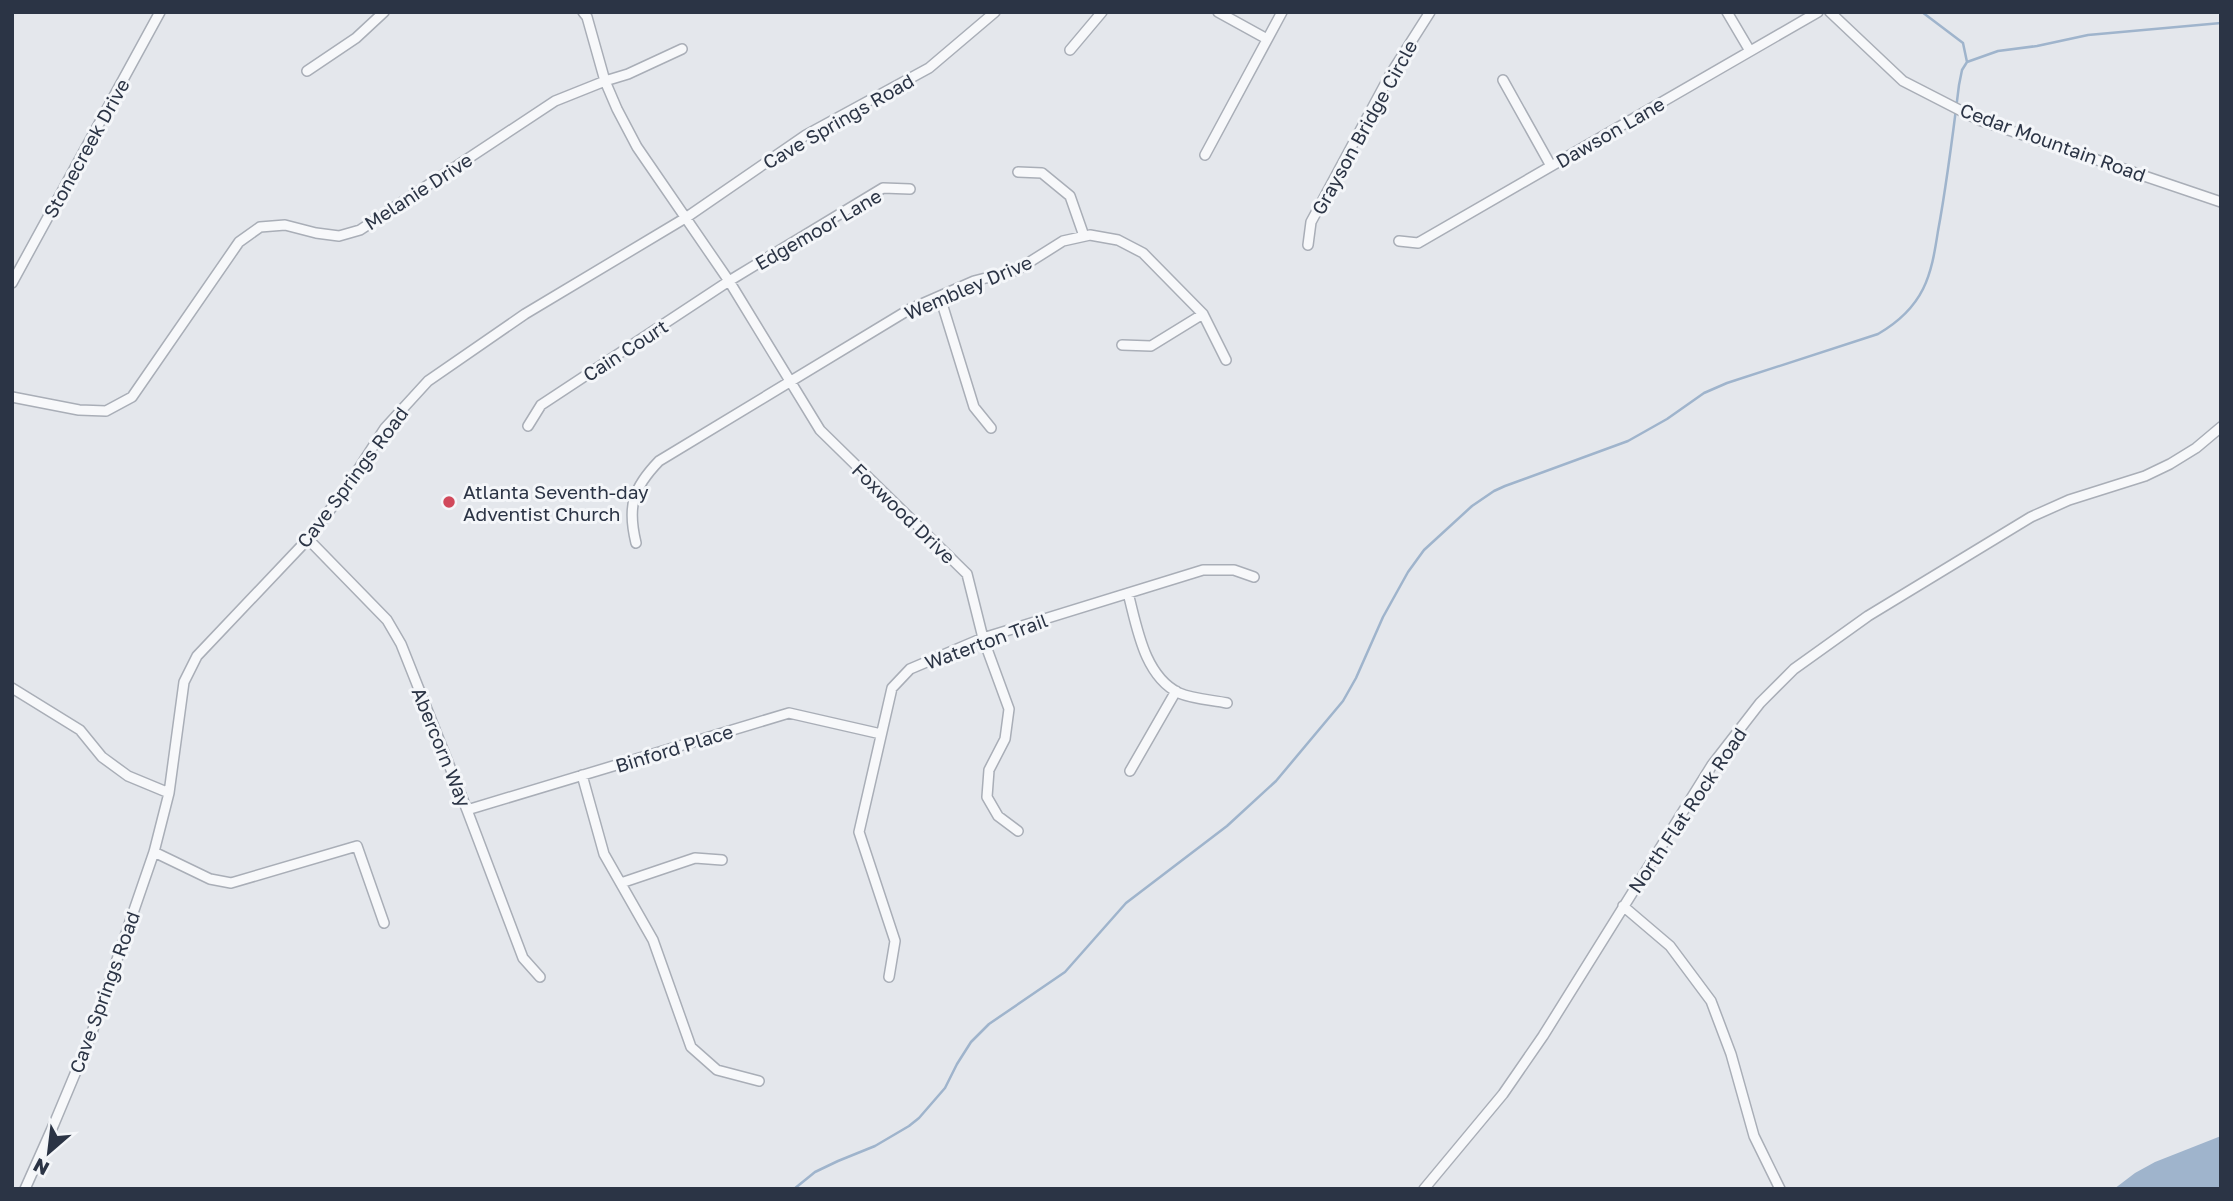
<svg xmlns="http://www.w3.org/2000/svg" width="2233" height="1201" font-family="'Golos Text',sans-serif">
  <style>
    .water { fill: #9fb4cc }
    .lines { fill: none; stroke-linecap: round; stroke-linejoin: round }
    .stream { stroke: #9fb4cc; stroke-width: 2.5 }
    .minor-casing { stroke: #a9aeb7; stroke-width: 12 }
    .minor { stroke: #f7f8fa; stroke-width: 9 }
    .poi-dot { fill: #d1495b; stroke: #f4f6f9; stroke-width: 2.5 }
    .labels { text-anchor: middle; dominant-baseline: central; stroke-width: 6; stroke-linejoin: round; paint-order: stroke }
    .street-label { font-size: 19px; fill: #2b3445; stroke: #f4f6f9 }
    .poi-label { font-size: 19px; fill: #2b3445; stroke: #f4f6f9; text-anchor: start }
  </style>
  <rect width="100%" height="100%" fill="#e4e7ec"/>
  <path class="water" d="M2221 1136V1189H2114L2135 1173 2155 1162Z"/>
  <g class="lines">
    <path class="stream" d="M1922 12 1963 43 1967 62
      M794 1189 815 1172 838 1161 875 1146 909 1126 919 1118 945 1088 957 1064 971 1042 989 1024 1065 972 1126 903 1227 826 1276 781 1343 701 1356 678 1383 617 1408 572 1424 550 1472 506 1494 491 1505 486 1628 441 1667 419 1704 393 1727 383 1878 334C1897 323 1913 309 1923 289 1932 271 1935 250 1938 231 1947 183 1953 134 1959 85L1962 70 1967 62 1998 51 2037 46 2088 35 2221 23"/>
    <g class="minor-casing">
      <path id="minor" d="M583 12 587 17 605 81 617 109 637 147 729 281 820 430 967 574 983 638 1009 709 1005 739 989 770 987 797 998 816 1018 831
        M1218 12 1267 39
        M1727 12 1750 51
        M1830 12 1903 81 1979 120 2221 202
        M1070 50 1102 12
        M307 71 356 38 384 12
        M1503 80 1551 166
        M1205 155 1282 12
        M1018 172 1042 173 1070 196 1084 236
        M1399 241 1418 243 1818 12
        M1308 245 1311 222 1390 75 1430 12
        M12 283 160 12
        M940 297 974 407 991 428
        M1122 345 1151 346 1203 314
        M12 397 79 410 106 411 132 397 239 242 260 227 285 225 316 233 339 236 360 230 555 101 605 81 628 74 682 49
        M528 426 541 405 729 281 883 188 910 189
        M308 539 387 620 401 644 467 810 523 958 540 977
        M636 543C627 506 633 488 659 461L910 309 974 281 1017 270 1063 241 1090 235 1118 240 1143 253 1203 314 1226 360
        M1128 593C1137 627 1144 676 1179 693 1193 699 1212 700 1227 703
        M12 688 80 730 102 757 128 776 169 793
        M1130 771 1176 691
        M582 775 604 854 653 940 691 1047 717 1070 759 1081
        M467 810 789 713 881 734
        M154 852 210 879 231 883 357 846 384 923
        M621 883 695 858 722 860
        M1623 906 1670 946 1711 1001 1731 1054 1754 1136 1780 1189
        M889 977 895 941 859 832 892 688 910 669 983 638 1203 570H1234L1254 577
        M25 1189 54 1124 90 1038 154 852 169 793 184 682 197 656 308 539 345 490 385 428 428 381 525 314 687 217 806 135 929 68 995 12
        M1424 1189 1503 1094 1543 1036 1712 765 1760 703 1794 669 1868 616 2031 517 2069 500 2145 476 2170 464 2196 448 2221 427"/>
    </g>
    <use href="#minor" class="minor"/>
  </g>
  <circle class="poi-dot" cx="449" cy="502" r="7"/>
  <g class="labels">
    <g class="street-label">
      <text transform="translate(838 121) rotate(-30)">Cave Springs Road</text>
      <text transform="translate(1364 127) rotate(-61)">Grayson Bridge Circle</text>
      <text transform="translate(1610 132) rotate(-30)">Dawson Lane</text>
      <text transform="translate(2053 142) rotate(20)">Cedar Mountain Road</text>
      <text transform="translate(86 148) rotate(-61)">Stonecreek Drive</text>
      <text transform="translate(418 191) rotate(-33)">Melanie Drive</text>
      <text transform="translate(818 229) rotate(-30)">Edgemoor Lane</text>
      <text transform="translate(968 287) rotate(-23)">Wembley Drive</text>
      <text transform="translate(625 350) rotate(-33)">Cain Court</text>
      <text transform="translate(352 477) rotate(-53)">Cave Springs Road</text>
      <text transform="translate(904 513) rotate(44)">Foxwood Drive</text>
      <text transform="translate(986 641) rotate(-20)">Waterton Trail</text>
      <text transform="translate(442 747) rotate(68)">Abercorn Way</text>
      <text transform="translate(674 748) rotate(-17)">Binford Place</text>
      <text transform="translate(1687 810) rotate(-56)">North Flat Rock Road</text>
      <text transform="translate(104 992) rotate(-70)">Cave Springs Road</text>
    </g>
    <g class="poi-label">
      <text x="463" y="491">Atlanta Seventh-day<tspan x="463" dy="22">Adventist Church</tspan></text>
    </g>
  </g>
  <rect width="2233" height="1201" fill="none" stroke="#2b3445" stroke-width="28"/>
  <g transform="translate(49 1152) rotate(208)" stroke="#f4f6f9" stroke-width="5" paint-order="stroke">
  <path d="M0-5L12 26L0 18L-12 26Z" fill="#2b3445"/>
  <text y="-10" font-size="19" font-weight="bold" text-anchor="middle" fill="#2b3445">N</text>
  </g>
</svg>
